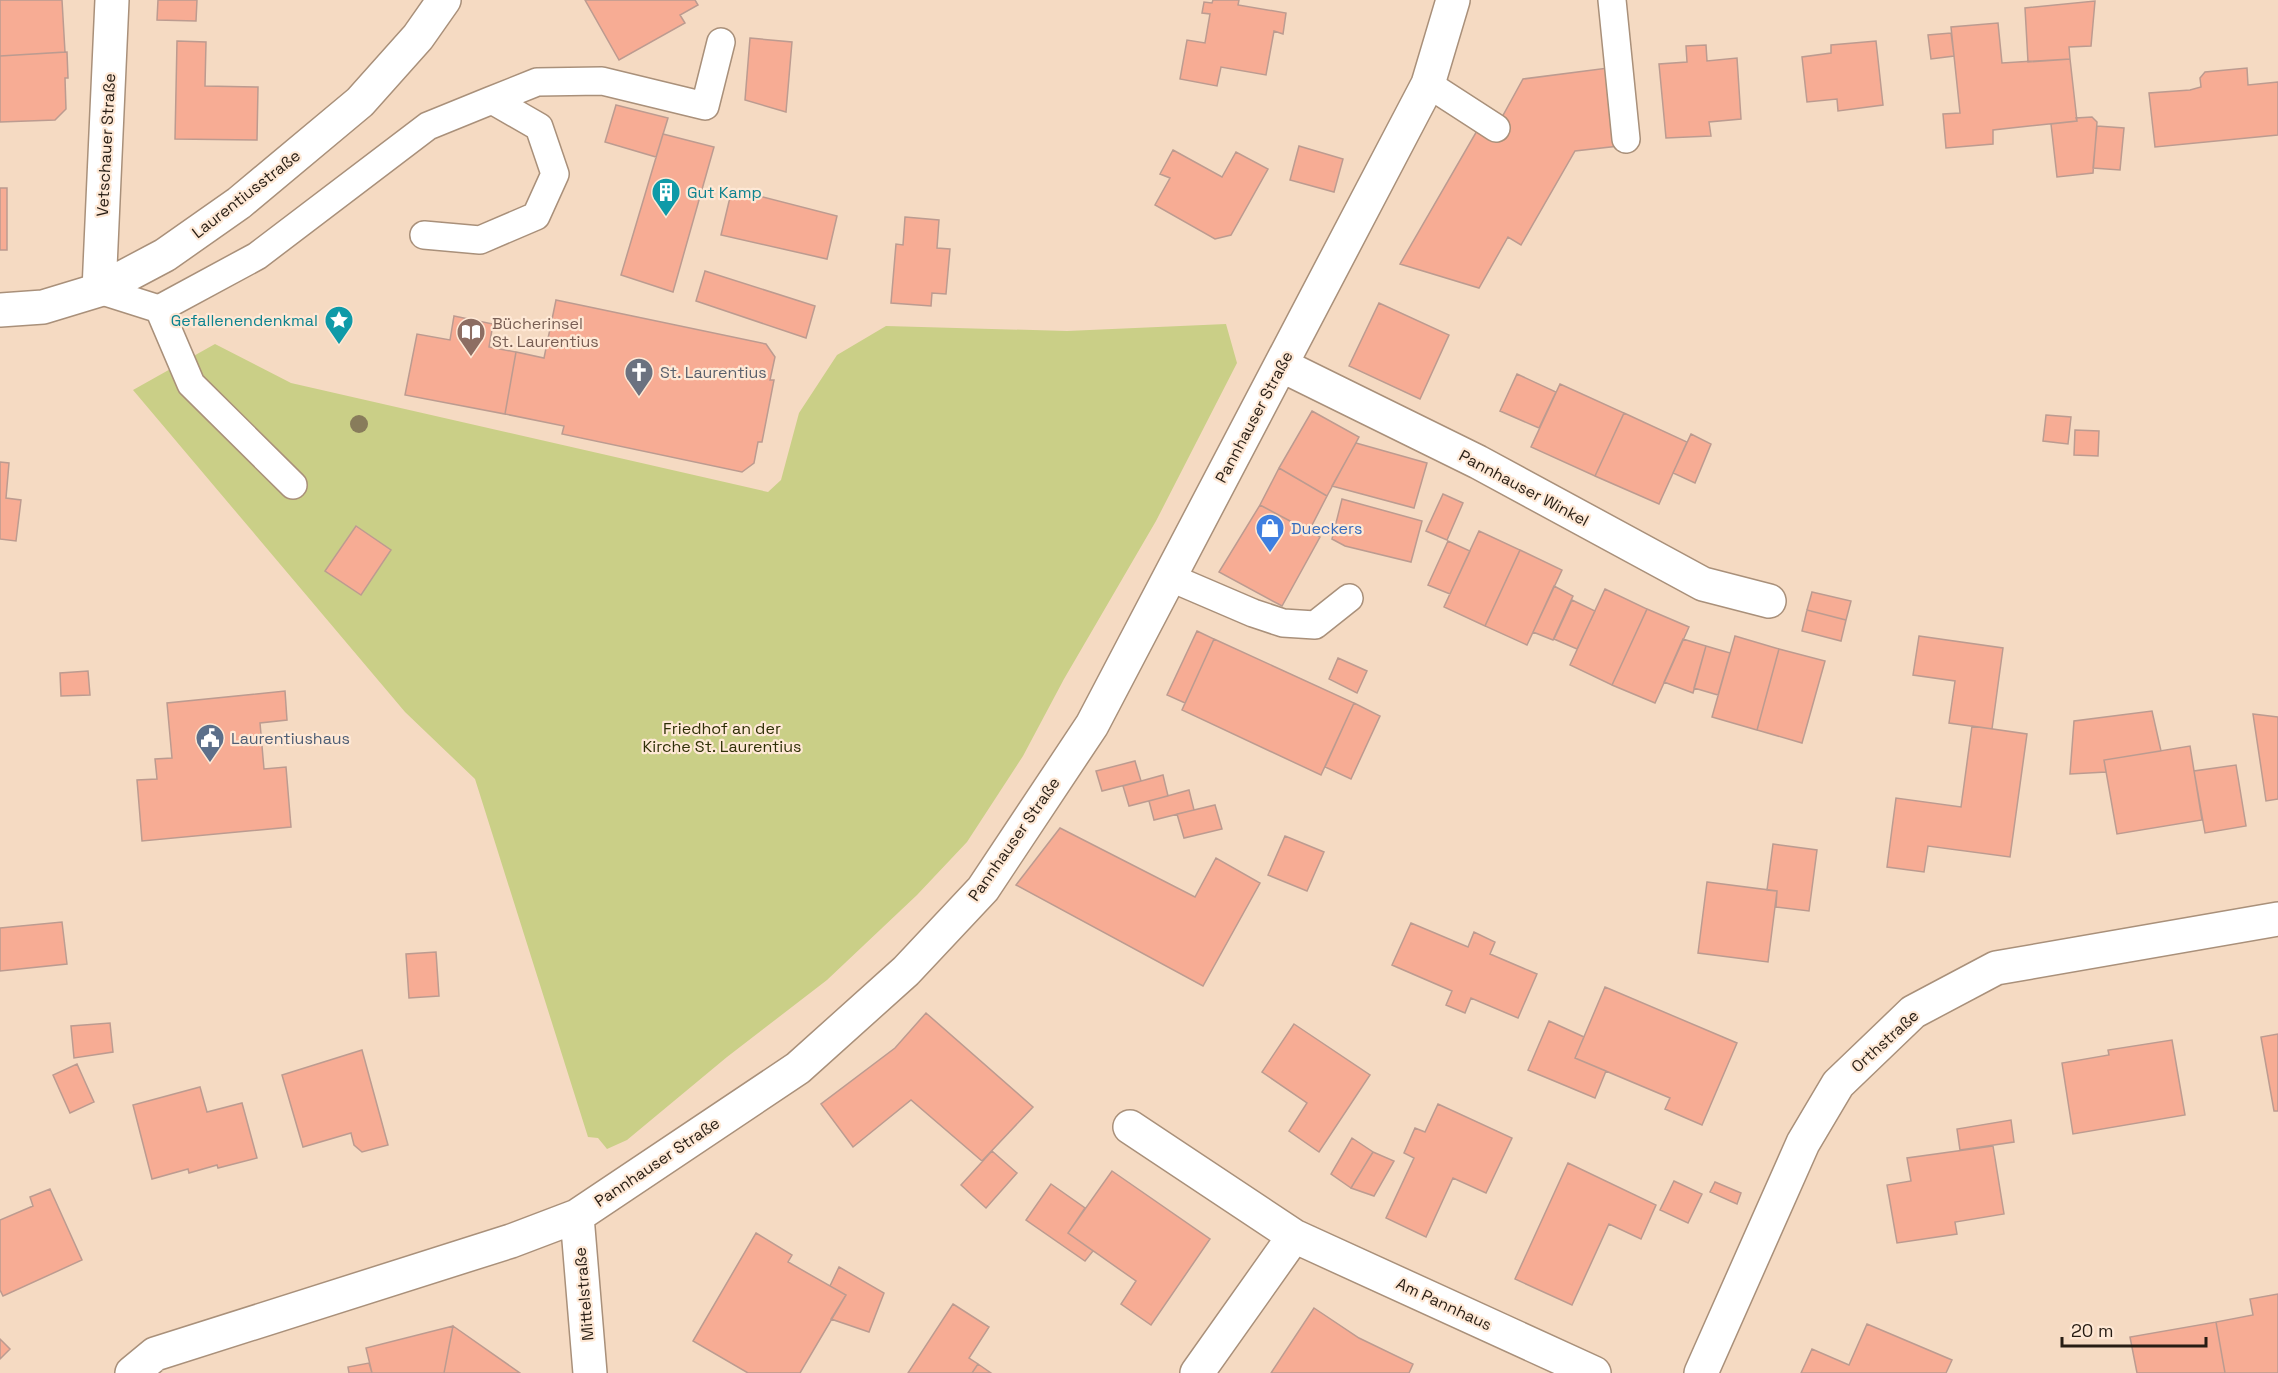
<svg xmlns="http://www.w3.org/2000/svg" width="2278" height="1373" font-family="'Space Grotesk',sans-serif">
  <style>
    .green { fill: #cacf87 }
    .building { fill: #f7ac94; stroke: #bc9b90; stroke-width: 1.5 }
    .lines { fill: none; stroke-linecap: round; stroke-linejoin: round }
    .lane-casing { stroke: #a9907a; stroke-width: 30 }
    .street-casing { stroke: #a9907a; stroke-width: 36 }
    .lane { stroke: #fff; stroke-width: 27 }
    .street { stroke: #fff; stroke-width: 33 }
    .tree { fill: #887c5b }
    .labels { text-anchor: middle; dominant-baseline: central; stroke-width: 4.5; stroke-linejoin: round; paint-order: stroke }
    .street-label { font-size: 16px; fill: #271d14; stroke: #fee8d5 }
    .culture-label { font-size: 16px; fill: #0d838f; stroke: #fee8d5; text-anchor: start }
    .education-label { font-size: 16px; fill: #785e54; stroke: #fee8d5; text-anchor: start }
    .worship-label { font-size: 16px; fill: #5b616d; stroke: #fee8d5; text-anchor: start }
    .shop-label { font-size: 16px; fill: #366cbe; stroke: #fee8d5; text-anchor: start }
    .park-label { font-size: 16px; fill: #2e2f06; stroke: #fee8d5 }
    .service-label { font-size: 16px; fill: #4e5e75; stroke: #fee8d5; text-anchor: start }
  </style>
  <rect width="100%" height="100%" fill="#f5dac2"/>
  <path class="green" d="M1226 324 1237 363 1156 521 1064 679 1023 756 967 842 917 895 827 980 727 1057 627 1140 607 1149 598 1138 588 1137 475 779 405 712 133 390 215 344 291 383 768 492 781 480 799 413 837 355 886 326 1067 331Z"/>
  <path class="building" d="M0 0H62L65 52 0 56Z
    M158 0H197L196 21 157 20Z
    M585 0H695L698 5 680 15 685 23 619 60Z
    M1213 0H1239L1238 5 1286 13 1283 34 1274 31 1266 75 1221 67 1217 86 1180 79 1187 40 1205 43 1210 14 1202 13 1204 2 1212 3Z
    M2095 1 2091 46 2069 47 2070 59 2028 62 2025 8Z
    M1998 23 2002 63 2070 59 2077 121 1993 130V144L1946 148 1943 114 1960 113 1951 27Z
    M1951 33 1954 56 1931 59 1928 35Z
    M750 38 792 42 786 112 745 100Z
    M177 41 206 42 205 86 258 87 257 140 175 139Z
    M1876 41 1883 105 1838 111 1837 99 1807 102 1802 57 1831 53V45Z
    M1706 45 1707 61 1737 58 1741 119 1709 122 1711 136 1666 138 1659 64 1687 62 1686 46Z
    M67 52 68 78H65L66 109 55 120 0 122V56Z
    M1608 68 1619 146 1575 151 1521 245 1508 237 1479 288 1400 264 1478 129 1496 128 1523 79Z
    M2247 68 2248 85 2278 82V135L2155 147 2149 93 2190 90 2201 87 2200 78 2205 72Z
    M616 105 668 118 656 157 605 142Z
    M2092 117 2097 122 2093 173 2057 177 2051 124 2077 121 2076 118Z
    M2097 126 2124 128 2120 170 2093 168Z
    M663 134 714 147 673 292 621 275Z
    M1299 146 1343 159 1334 192 1290 180Z
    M1173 150 1222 177 1236 152 1268 169 1231 235 1215 239 1155 205 1170 178 1160 174Z
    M0 188H7V250H0Z
    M732 189 837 216 827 259 721 235Z
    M905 217 939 220 937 248 950 249 946 294 932 293 931 306 891 303 896 244 903 245Z
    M705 271 815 306 806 338 696 301Z
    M556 300 766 344 775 357 770 380H774L762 442H758L754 463 742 472 562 434 564 426 505 414 516 352 544 358Z
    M1379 303 1449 335 1420 399 1349 366Z
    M454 316 493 324 489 347 516 352 505 414 405 395 417 334 450 340Z
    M1517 374 1556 392 1539 428 1500 411Z
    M1560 384 1624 413 1595 476 1531 447Z
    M1312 411 1359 437 1327 496 1279 468Z
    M1624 413 1687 442 1659 504 1595 476Z
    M2046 415 2071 417 2068 444 2043 441Z
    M2075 430 2099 431 2098 456 2074 455Z
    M1691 434 1711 444 1695 483 1673 473Z
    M1356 443 1427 463 1414 508 1332 486Z
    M0 462 9 463 6 498 21 500 16 541 0 539Z
    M1279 468 1327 496 1309 531 1260 505Z
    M1443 494 1463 503 1447 540 1426 531Z
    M1342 499 1422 521 1411 562 1345 546 1332 539Z
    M1260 505 1320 537 1282 606 1219 572Z
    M356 526 391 550 361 595 325 571Z
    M1479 531 1520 550 1485 626 1444 607Z
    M1448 541 1470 551 1450 594 1428 585Z
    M1520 550 1562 570 1527 645 1485 626Z
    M1554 586 1573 596 1553 640 1533 632Z
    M1605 589 1647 609 1612 685 1570 665Z
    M1812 592 1851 601 1846 620 1807 610Z
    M1572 600 1595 611 1577 649 1554 639Z
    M1647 609 1689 627 1655 703 1612 685Z
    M1807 610 1846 620 1841 641 1802 631Z
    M1197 631 1214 639 1185 703 1167 695Z
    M1735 636 1779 649 1757 730 1712 717Z
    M1919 636 2003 648 1992 729 1949 723 1955 681 1913 675Z
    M1214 639 1354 703 1321 775 1182 710Z
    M1683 639 1706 646 1693 693 1664 682Z
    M1706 646 1730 653 1718 695 1694 688Z
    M1779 649 1825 661 1802 743 1757 730Z
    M1338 658 1367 671 1357 693 1329 679Z
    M88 671 90 695 61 696 60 673Z
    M285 691 287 720 260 723 264 769 286 767 291 827 142 841 137 780 157 779 155 759 172 758 167 703Z
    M1354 703 1380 716 1351 779 1325 767Z
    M2152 711 2161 751 2104 760 2106 772 2070 774 2074 721Z
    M2253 714 2278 717V799L2266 801Z
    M1972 726 2027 734 2010 857 1928 846 1924 872 1887 867 1896 798 1961 807Z
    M2190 746 2202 820 2117 834 2104 760Z
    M1135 761 1141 781 1102 791 1096 771Z
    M2236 765 2246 826 2205 833 2194 771Z
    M1163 775 1168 796 1129 806 1123 786Z
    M1189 790 1194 810 1154 820 1149 801Z
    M1215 805 1222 829 1184 838 1177 814Z
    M1060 828 1195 897 1216 858 1260 883 1203 986 1016 885Z
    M1285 836 1324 852 1307 891 1268 875Z
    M1773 844 1817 850 1809 911 1776 907 1777 891 1767 890Z
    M1707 882 1777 891 1768 962 1698 953Z
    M62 922 67 964 0 971V928Z
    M1411 923 1468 947 1474 932 1495 942 1490 954 1537 974 1518 1018 1471 998 1465 1013 1446 1005 1452 991 1392 965Z
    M436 952 439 996 409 998 406 954Z
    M1605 987 1737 1043 1702 1125 1665 1109 1670 1098 1575 1058Z
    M926 1013 1033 1107 982 1161 911 1100 853 1147 821 1104 895 1048Z
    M1549 1021 1584 1037 1575 1058 1606 1071 1595 1098 1528 1070Z
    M110 1023 113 1052 74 1058 71 1026Z
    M1294 1024 1370 1075 1319 1152 1289 1131 1307 1103 1262 1072Z
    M2278 1034V1111H2274L2261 1037Z
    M2172 1040 2185 1115 2073 1134 2062 1063 2109 1055 2108 1050Z
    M362 1050 388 1145 362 1152 354 1145 351 1133 303 1147 282 1075Z
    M77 1064 94 1102 70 1113 53 1075Z
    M200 1087 207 1112 242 1103 257 1158 218 1168 217 1165 189 1173 188 1169 152 1179 133 1105Z
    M1438 1104 1512 1138 1486 1193 1453 1178 1426 1237 1386 1218 1414 1158 1404 1153 1415 1128 1425 1132Z
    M2011 1120 2014 1142 1960 1150 1957 1129Z
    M1352 1138 1373 1152 1351 1188 1331 1174Z
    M1993 1146 2004 1214 1955 1222 1957 1234 1897 1243 1887 1185 1911 1181 1907 1158Z
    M992 1151 1017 1173 986 1208 961 1185Z
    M1373 1152 1394 1161 1374 1196 1351 1188Z
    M1568 1163 1656 1205 1641 1239 1609 1224 1572 1305 1515 1279Z
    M1112 1171 1210 1239 1151 1325 1121 1304 1136 1281 1068 1233Z
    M1674 1181 1702 1194 1688 1223 1660 1210Z
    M1715 1182 1741 1193 1737 1204 1710 1192Z
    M1051 1184 1085 1208 1068 1233 1093 1251 1085 1261 1026 1220Z
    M50 1189 82 1260 3 1296 0 1290V1220L33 1206 30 1197Z
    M756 1233 792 1255 788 1262 846 1295 800 1373H748L693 1341Z
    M839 1267 884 1293 869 1332 831 1319 846 1295 830 1286Z
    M2278 1294V1373H2225L2216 1322 2253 1315 2250 1299Z
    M953 1304 989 1327 969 1358 978 1364 972 1373H908Z
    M1314 1308 1359 1338 1413 1364 1409 1373H1271Z
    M2216 1322 2225 1373H2137L2130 1337Z
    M1867 1324 1952 1360 1946 1373H1801L1812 1349 1849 1365Z
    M453 1326 444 1373H372L366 1348Z
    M453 1326 520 1373H444Z
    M0 1339 10 1349 0 1359Z
    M369 1363 372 1373H349L348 1367Z
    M978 1364 991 1373H972Z"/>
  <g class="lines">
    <g class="lane-casing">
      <path id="lane" d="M1612 0 1626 139
        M1428 84 1496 128
        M492 100 537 82 602 81 705 106 721 42
        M99 290 159 309 257 256 428 126 492 100 539 127 555 174 536 216 480 240 424 235
        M159 309 191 384 293 485
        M1169 577 1253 613 1283 623 1315 625 1349 598"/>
    </g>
    <g class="street-casing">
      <path id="street" d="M99 290 112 0
        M0 310 43 307 99 290 165 255 239 203 360 102 418 37 444 0
        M1281 365 1478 462 1703 584 1769 601
        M1130 1127 1294 1236 1594 1373
        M577 1216 590 1373
        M132 1373 155 1354 511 1241 577 1216 798 1068 906 971 983 889 1092 725 1428 84 1453 0
        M1197 1373 1294 1236
        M1701 1373 1803 1143 1838 1084 1913 1012 1996 968 2278 919"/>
    </g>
    <use href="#lane" class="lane"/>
    <use href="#street" class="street"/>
  </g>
  <circle class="tree" cx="359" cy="424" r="9"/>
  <defs>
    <g id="building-pin" transform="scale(1.5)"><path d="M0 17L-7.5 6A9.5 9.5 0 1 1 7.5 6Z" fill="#0f9aa8" stroke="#fee8d5"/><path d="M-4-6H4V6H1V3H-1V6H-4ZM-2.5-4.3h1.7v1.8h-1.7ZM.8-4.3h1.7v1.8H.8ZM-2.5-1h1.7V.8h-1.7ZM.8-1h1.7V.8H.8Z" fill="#fff"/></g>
    <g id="sight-pin" transform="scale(1.5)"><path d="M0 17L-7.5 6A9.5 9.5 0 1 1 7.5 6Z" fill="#0f9aa8" stroke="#fee8d5"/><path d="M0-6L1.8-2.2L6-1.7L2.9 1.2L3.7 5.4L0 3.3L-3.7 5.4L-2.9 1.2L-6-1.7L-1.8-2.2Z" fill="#fff"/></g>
    <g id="library-pin" transform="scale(1.5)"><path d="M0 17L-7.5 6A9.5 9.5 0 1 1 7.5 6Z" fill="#8d6e63" stroke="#fee8d5"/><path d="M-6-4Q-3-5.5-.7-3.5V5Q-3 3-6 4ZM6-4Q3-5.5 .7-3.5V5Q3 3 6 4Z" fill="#fff"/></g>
    <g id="church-pin" transform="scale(1.5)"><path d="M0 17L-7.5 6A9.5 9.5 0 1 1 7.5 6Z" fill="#6b7280" stroke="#fee8d5"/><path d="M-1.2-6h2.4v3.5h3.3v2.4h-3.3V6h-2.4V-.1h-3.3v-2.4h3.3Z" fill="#fff"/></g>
    <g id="shop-pin" transform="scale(1.5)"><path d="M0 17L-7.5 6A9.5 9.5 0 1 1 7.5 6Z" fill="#3f7fe0" stroke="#fee8d5"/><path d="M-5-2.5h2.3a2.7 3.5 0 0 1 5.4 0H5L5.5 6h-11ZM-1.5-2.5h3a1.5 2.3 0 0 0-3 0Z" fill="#fff"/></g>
    <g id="civic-pin" transform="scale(1.5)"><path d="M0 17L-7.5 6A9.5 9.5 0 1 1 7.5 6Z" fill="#5c6f8a" stroke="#fee8d5"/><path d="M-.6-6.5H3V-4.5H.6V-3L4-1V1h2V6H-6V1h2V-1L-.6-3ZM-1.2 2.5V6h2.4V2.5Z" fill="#fff"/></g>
  </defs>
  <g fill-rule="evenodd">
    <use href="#building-pin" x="666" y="192"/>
    <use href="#sight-pin" x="339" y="320"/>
    <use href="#library-pin" x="471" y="332"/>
    <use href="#church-pin" x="639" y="372"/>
    <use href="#shop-pin" x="1270" y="528"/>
    <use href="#civic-pin" x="210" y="738"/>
  </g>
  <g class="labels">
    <g class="street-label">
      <text transform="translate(106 145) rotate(-87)">Vetschauer Straße</text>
      <text transform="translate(246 194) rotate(-38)">Laurentiusstraße</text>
      <text transform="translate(1254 417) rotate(-62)">Pannhauser Straße</text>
      <text transform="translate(1524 488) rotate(28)">Pannhauser Winkel</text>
      <text transform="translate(1014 839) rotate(-55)">Pannhauser Straße</text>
      <text transform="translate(1885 1041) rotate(-42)">Orthstraße</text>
      <text transform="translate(657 1162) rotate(-34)">Pannhauser Straße</text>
      <text transform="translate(584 1294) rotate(-95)">Mittelstraße</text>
      <text transform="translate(1444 1304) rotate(25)">Am Pannhaus</text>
    </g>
    <g class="culture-label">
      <text x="687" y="192">Gut Kamp</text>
      <text x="318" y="320" text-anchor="end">Gefallenendenkmal</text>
    </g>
    <g class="education-label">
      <text x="492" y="323">Bücherinsel<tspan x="492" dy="18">St. Laurentius</tspan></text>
    </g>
    <g class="worship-label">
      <text x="660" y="372">St. Laurentius</text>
    </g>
    <g class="shop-label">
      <text x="1291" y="528">Dueckers</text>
    </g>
    <g class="park-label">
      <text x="722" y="728">Friedhof an der<tspan x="722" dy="18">Kirche St. Laurentius</tspan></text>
    </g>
    <g class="service-label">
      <text x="231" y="738">Laurentiushaus</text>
    </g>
  </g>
  <path d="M2062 1337v9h144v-9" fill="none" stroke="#271d14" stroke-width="3"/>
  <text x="2071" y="1337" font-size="18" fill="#271d14" stroke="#fee8d5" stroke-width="4.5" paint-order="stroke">20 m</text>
</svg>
